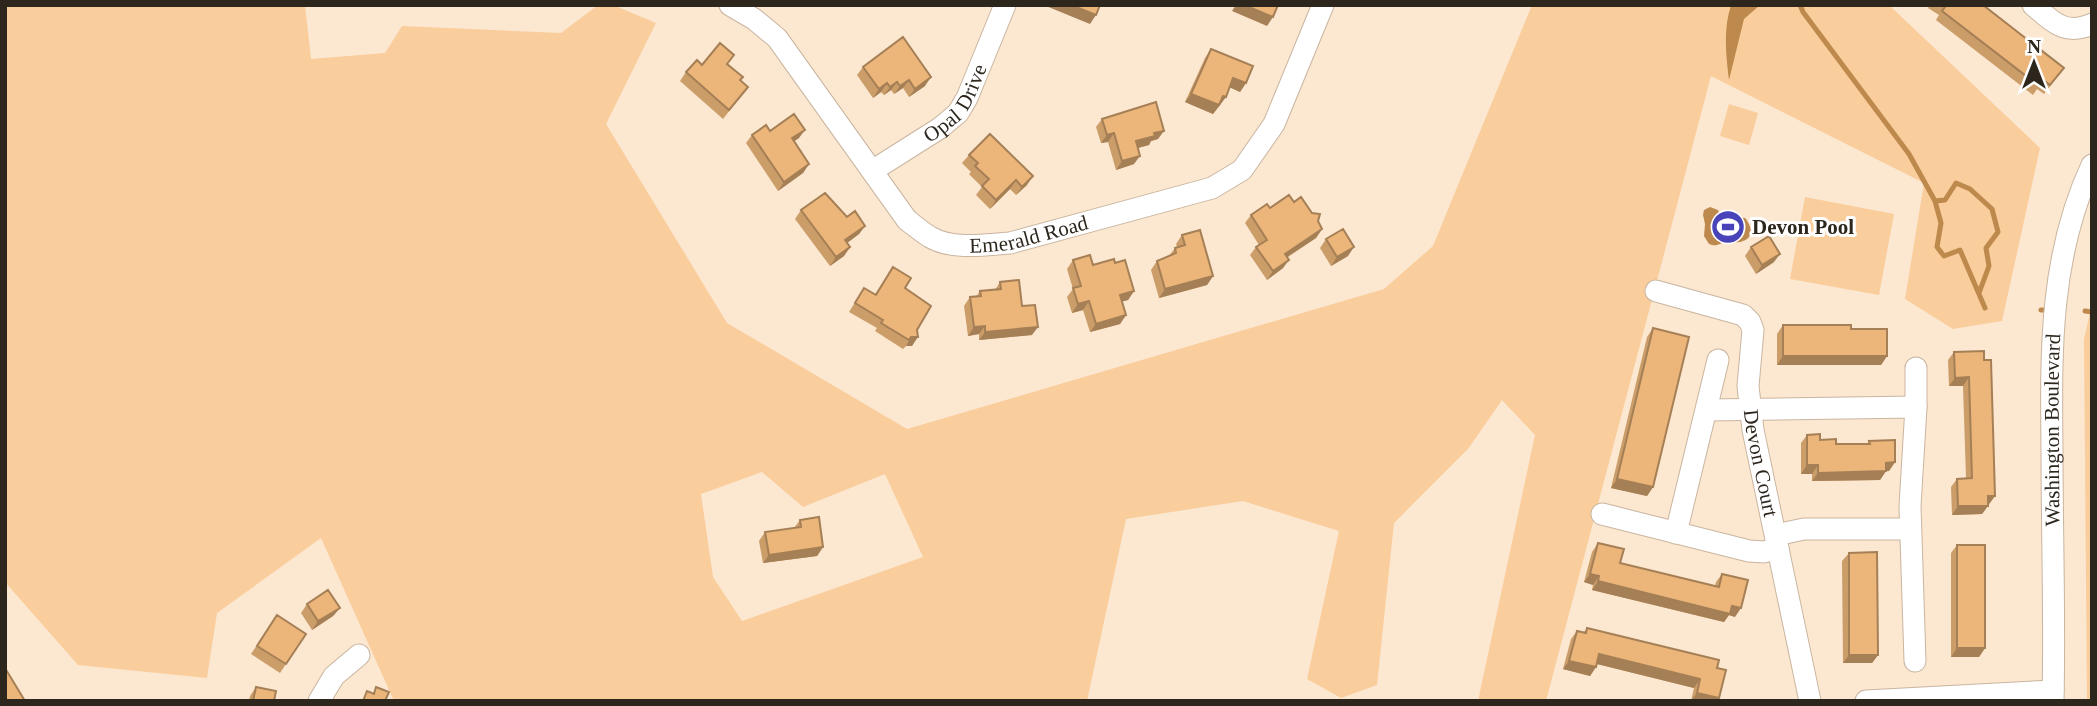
<svg xmlns="http://www.w3.org/2000/svg" width="2097" height="706" font-family="'Times New Roman',serif">
  <style>
    .green { fill: #facd9c; fill-rule: evenodd }
    .water { fill: #bd894d }
    .lines { fill: none; stroke-linecap: round; stroke-linejoin: round }
    .stream { stroke: #bd894d; stroke-width: 5 }
    .minor-casing { stroke: #c9b5a0; stroke-width: 23 }
    .minor { stroke: #fff; stroke-width: 21 }
    .wall { fill: #cb9d69 }
    .shaded-wall { fill: #a57f55 }
    .building { fill: #ecb67a; stroke: #a57f55; stroke-width: 2 }
    .labels { text-anchor: middle; dominant-baseline: central; stroke-width: 6; stroke-linejoin: round; paint-order: stroke }
    .street-label { font-size: 21px; fill: #2d261d; stroke: #fff }
    .poi-label { font-size: 21px; font-weight: bold; fill: #2d261d; stroke: #fff; text-anchor: start }
  </style>
  <rect width="100%" height="100%" fill="#fce7d1"/>
  <path class="green" d="M5 5H305L311 59 385 53 402 26 561 33 598 5H613L656 23 606 124 727 323 907 429 1384 289 1433 246 1532 5H1889L2040 148 2002 321 1953 329 1905 299 1924 183 1711 76 1546 701H1478L1535 435 1502 400 1468 449 1394 523 1377 685 1341 698 1307 679 1339 531 1243 501 1126 519 1087 701H394L321 538 217 613 207 678 78 665 5 582ZM762 472 803 507 885 474 923 557 742 621 713 577 701 494Z
    M1729 104 1758 113 1749 145 1720 136Z
    M1805 197 1894 214 1879 295 1790 279Z
    M2092 304V701H2087L2084 339Z"/>
  <path class="water" d="M1731 5H1760L1744 19 1729 80C1726 55 1723 30 1731 5Z
    M1710 207 1718 210 1721 218 1727 222 1738 217 1745 218C1751 225 1755 237 1743 241 1737 244 1731 240 1725 242 1718 244 1717 247 1709 244L1704 236 1705 224 1703 215 1704 210Z"/>
  <g class="lines">
    <path class="stream" d="M1800 5 1803 12 1909 154 1935 201 1941 223 1937 247 1944 256 1960 250 1985 308
      M1935 201 1945 200 1956 183 1970 189 1992 209 1998 232 1986 248 1989 266 1979 293
      M2041 310H2044
      M2085 311 2092 312"/>
    <g class="minor-casing">
      <g id="minor">
        <path id="s1" d="M730 5 754 19 777 38 907 220C915 226 922 232 930 237 952 250 985 245 1010 243L1212 188 1242 170 1274 124 1323 5"/>
        <path d="M2033 5C2053 22 2065 36 2092 24"/>
        <path id="s2" d="M872 171 940 128 958 113 967 98 1005 5"/>
        <path id="s3" d="M1656 291 1743 315 1750 322 1753 330 1748 386 1753 430 1810 701"/>
        <path d="M1707 410 1916 407"/>
        <path d="M1602 514 1749 551 1764 552 1778 548"/>
        <path d="M1676 533 1718 360"/>
        <path d="M1776 535 1804 529H1910"/>
        <path d="M1915 661 1910 506 1916 407V368"/>
        <path d="M319 701 334 676 359 655"/>
        <path d="M1866 701 2053 691"/>
        <path id="s4" d="M2053 701C2055 618 2052 534 2052 451 2051 352 2049 257 2092 165"/>
      </g>
    </g>
    <use href="#minor" class="minor"/>
  </g>
  <path class="wall" d="M1930 5H1983L2064 68 2044 94 2037 89 2033 95 1936 20 1939 15 1928 8Z
    M903 37 925 86 909 97 903 88 894 94 891 90 884 95 881 92 873 98 857 75 863 67Z
    M1211 49 1246 83 1240 92 1229 87 1226 97 1213 114 1185 102 1205 58Z
    M728 64 740 80 748 87 723 119 680 81 686 72 702 65Z
    M1102 119 1158 139 1151 141 1149 145 1138 148 1134 164 1116 170 1108 142 1101 143 1096 127Z
    M770 131 799 138 794 141 809 164 803 173 778 191 746 143 752 135Z
    M969 155 1027 185 1016 195 1010 189 990 209 976 195 982 187 969 174 971 172 962 163Z
    M1294 202 1318 221 1322 229 1316 238 1288 257 1283 268 1267 280 1250 255 1256 247 1259 245 1245 223 1251 215Z
    M801 210 865 226 859 234 847 243 850 247 844 256 830 266 795 219Z
    M1182 235 1213 276 1207 285 1159 298 1151 270 1157 261 1169 256 1175 248 1177 247 1176 244Z
    M1326 239 1348 256 1331 266 1320 248Z
    M1751 247 1774 262 1756 274 1745 256Z
    M1073 260 1093 265 1115 263 1134 291 1128 300 1122 301 1126 315 1120 324 1090 332 1083 310 1072 313 1067 297 1073 289 1067 269Z
    M893 267 905 288 917 330 912 346H906L903 349 875 331 877 328 849 312 864 288 875 294Z
    M1000 282 1022 306 1032 335 979 340V334L968 336 964 306 970 297H976L980 291 995 290Z
    M1783 325 1851 329 1887 356 1881 365H1777V334Z
    M1653 328V487L1647 496 1611 488 1647 337Z
    M1984 351 1995 496 1982 514 1952 515 1951 487 1957 479 1966 478 1963 386H1949L1948 360 1954 352Z
    M1807 435 1836 444H1867L1869 441 1895 462 1889 471H1886L1880 480 1812 481V474H1801V443Z
    M800 520 823 547 817 556 763 563 759 541 765 532 794 528Z
    M1598 543 1620 563 1715 586 1716 582 1722 574 1735 617 1729 615 1724 622 1592 590 1593 585 1584 582 1592 552Z
    M1957 545 1985 648 1979 657H1951V553Z
    M1849 553 1878 655 1872 663H1843L1842 561Z
    M307 604 340 608 333 616 312 630 301 613Z
    M277 615 306 634 280 673 251 654Z
    M1587 628 1717 668V701H1691L1694 688 1597 664 1596 667 1590 676 1563 669 1571 639 1577 631 1584 632Z
    M256 687 274 701H249L250 696Z"/>
  <path class="shaded-wall" d="M1047 5H1071L1096 15 1090 24 1046 6Z
    M1236 5H1244L1273 17 1267 26 1232 11Z
    M931 77 925 86 909 97 915 89Z
    M1233 78 1246 83 1240 92 1227 86Z
    M909 80 903 88 894 94 900 86Z
    M897 82 891 90 884 95 890 87Z
    M887 83 881 92 873 98 879 89Z
    M1191 94 1223 96 1226 97 1213 114 1185 102Z
    M805 130 799 138 786 147 792 138Z
    M1164 131 1158 139 1151 141 1149 145 1130 150 1136 141 1154 133Z
    M1114 133 1108 142 1101 143 1107 135Z
    M1140 156 1134 164 1116 170 1122 161Z
    M809 164 803 173 778 191 784 182Z
    M1033 176 1027 185 1016 195 1022 187Z
    M1016 180 1010 189 990 209 996 200Z
    M865 226 859 234 839 249 845 240Z
    M1322 229 1316 238 1279 262 1285 254Z
    M850 247 844 256 830 266 836 257Z
    M1354 247 1348 256 1331 266 1337 257Z
    M1780 254 1774 262 1756 274 1762 265Z
    M1289 260 1283 268 1267 280 1273 271Z
    M1213 276 1207 285 1159 298 1165 289Z
    M1134 291 1128 300 1114 304 1120 295Z
    M1089 301 1083 310 1072 313 1078 304Z
    M1126 315 1120 324 1090 332 1096 324Z
    M985 326 979 334 968 336 974 327Z
    M1038 327 1032 335 979 340 985 332Z
    M911 337H918L912 346H906Z
    M1783 356H1887L1881 365H1777Z
    M1969 377 1963 386H1949L1955 378Z
    M1895 462 1889 471H1880L1886 463Z
    M1807 465H1818L1812 474H1801Z
    M1886 471 1880 480 1812 481 1818 473Z
    M1617 479 1653 487 1647 496 1611 488Z
    M1988 496H1995L1989 504 1982 505Z
    M1958 506H1988L1982 514 1952 515Z
    M823 547 817 556 763 563 769 555Z
    M1590 574 1599 576 1593 585 1584 582Z
    M1598 581 1732 606 1741 608 1735 617 1729 615 1724 622 1592 590Z
    M340 608 333 616 312 630 318 621Z
    M1957 648H1985L1979 657H1951Z
    M1599 654 1700 679 1694 688 1593 663Z
    M1849 655H1878L1872 663H1843Z
    M1569 661 1596 667 1590 676 1563 669Z
    M1697 693 1719 698 1717 701H1691Z"/>
  <path class="building" d="M1071 5H1100L1096 15Z
    M1244 5H1278L1273 17Z
    M1943 5H1983L2064 68 2050 85 2043 80 2039 86 1942 11 1945 7Z
    M903 37 931 77 915 89 909 80 900 86 897 82 890 87 887 83 879 89 863 67Z
    M720 43 734 55 727 64 743 77 740 80 748 87 729 110 686 72 697 60 702 65Z
    M1211 49 1253 66 1246 83 1233 78 1226 97 1223 96 1219 105 1191 94Z
    M1156 102 1164 131 1154 133 1155 136 1136 141 1140 156 1122 161 1114 133 1107 135 1102 119Z
    M794 114 805 130 792 138 809 164 784 182 752 135 766 125 770 131Z
    M990 134 1033 176 1022 187 1016 180 996 200 982 186 989 179 975 166 978 163 969 155Z
    M825 193 847 217 855 211 865 226 845 240 850 247 836 257 801 210Z
    M1289 195 1294 202 1301 197 1312 213 1320 214 1318 221 1322 229 1285 254 1289 260 1273 271 1256 247 1267 240 1251 215 1267 204 1270 208Z
    M1343 229 1354 247 1337 257 1326 239Z
    M1200 230 1213 276 1165 289 1157 261 1176 253 1175 248 1185 245 1182 235Z
    M1769 236 1780 254 1762 265 1751 247Z
    M1090 255 1093 265 1114 259 1115 263 1125 260 1134 291 1120 295 1126 315 1096 324 1089 301 1078 304 1073 288 1081 286 1073 260Z
    M893 267 911 278 905 288 931 306 917 330 918 337H911L909 340 881 323 883 320 855 303 864 288 876 295Z
    M1019 280 1022 306 1035 305 1038 327 985 332V326L974 327 970 297 981 296 980 291 1001 289 1000 282Z
    M1783 325H1851V329H1887V356H1783Z
    M1653 328 1689 337 1653 487 1617 479Z
    M1984 351V360H1991L1995 496H1988V506H1958L1957 479 1972 478 1969 377 1955 378 1954 352Z
    M1820 434V440L1836 439V444H1870L1869 441 1895 440V462L1886 463V471L1818 473V465H1807V435Z
    M819 517 823 547 769 555 765 532 801 527 800 520Z
    M1598 543 1624 549 1620 563 1719 587 1722 574 1748 580 1741 608 1732 606 1730 614 1598 581 1599 576 1590 574Z
    M1957 545H1985V648H1957Z
    M1877 552 1878 655H1849V553Z
    M328 590 340 608 318 621 307 604Z
    M277 615 306 634 286 664 257 646Z
    M1587 628 1719 660 1717 668 1726 670 1719 698 1697 693 1700 679 1599 654 1596 667 1569 661 1577 631 1586 633Z
    M5 668 25 701H5Z
    M256 687 276 691 274 701H253Z
    M376 687 389 692 385 701H363L367 691 374 694Z"/>
  <defs>
    <g id="stadium-disc" transform="scale(1.75)"><circle r="9.5" fill="#4843b9" stroke="#fff"/><path d="M0-5a6.5 5 0 1 0 0 10a6.5 5 0 1 0 0-10ZM-3.5-1.8h7v3.6h-7Z" fill="#fff"/></g>
  </defs>
  <g fill-rule="evenodd">
    <use href="#stadium-disc" x="1728" y="227"/>
  </g>
  <g class="labels">
    <g class="street-label">
      <text stroke="none"><textPath href="#s2" startOffset="110">Opal Drive</textPath></text>
      <text stroke="none"><textPath href="#s1" startOffset="411">Emerald Road</textPath></text>
      <text stroke="none"><textPath href="#s4" startOffset="271">Washington Boulevard</textPath></text>
      <text stroke="none"><textPath href="#s3" startOffset="243">Devon Court</textPath></text>
    </g>
    <g class="poi-label">
      <text x="1752" y="227">Devon Pool</text>
    </g>
  </g>
  <rect width="2097" height="706" fill="none" stroke="#2d261d" stroke-width="14"/>
  <g transform="translate(2034 63)" stroke="#ffffff" stroke-width="5" paint-order="stroke">
  <path d="M0-5L12 26L0 18L-12 26Z" fill="#2d261d"/>
  <text y="-10" font-size="19" font-weight="bold" text-anchor="middle" fill="#2d261d">N</text>
  </g>
</svg>
